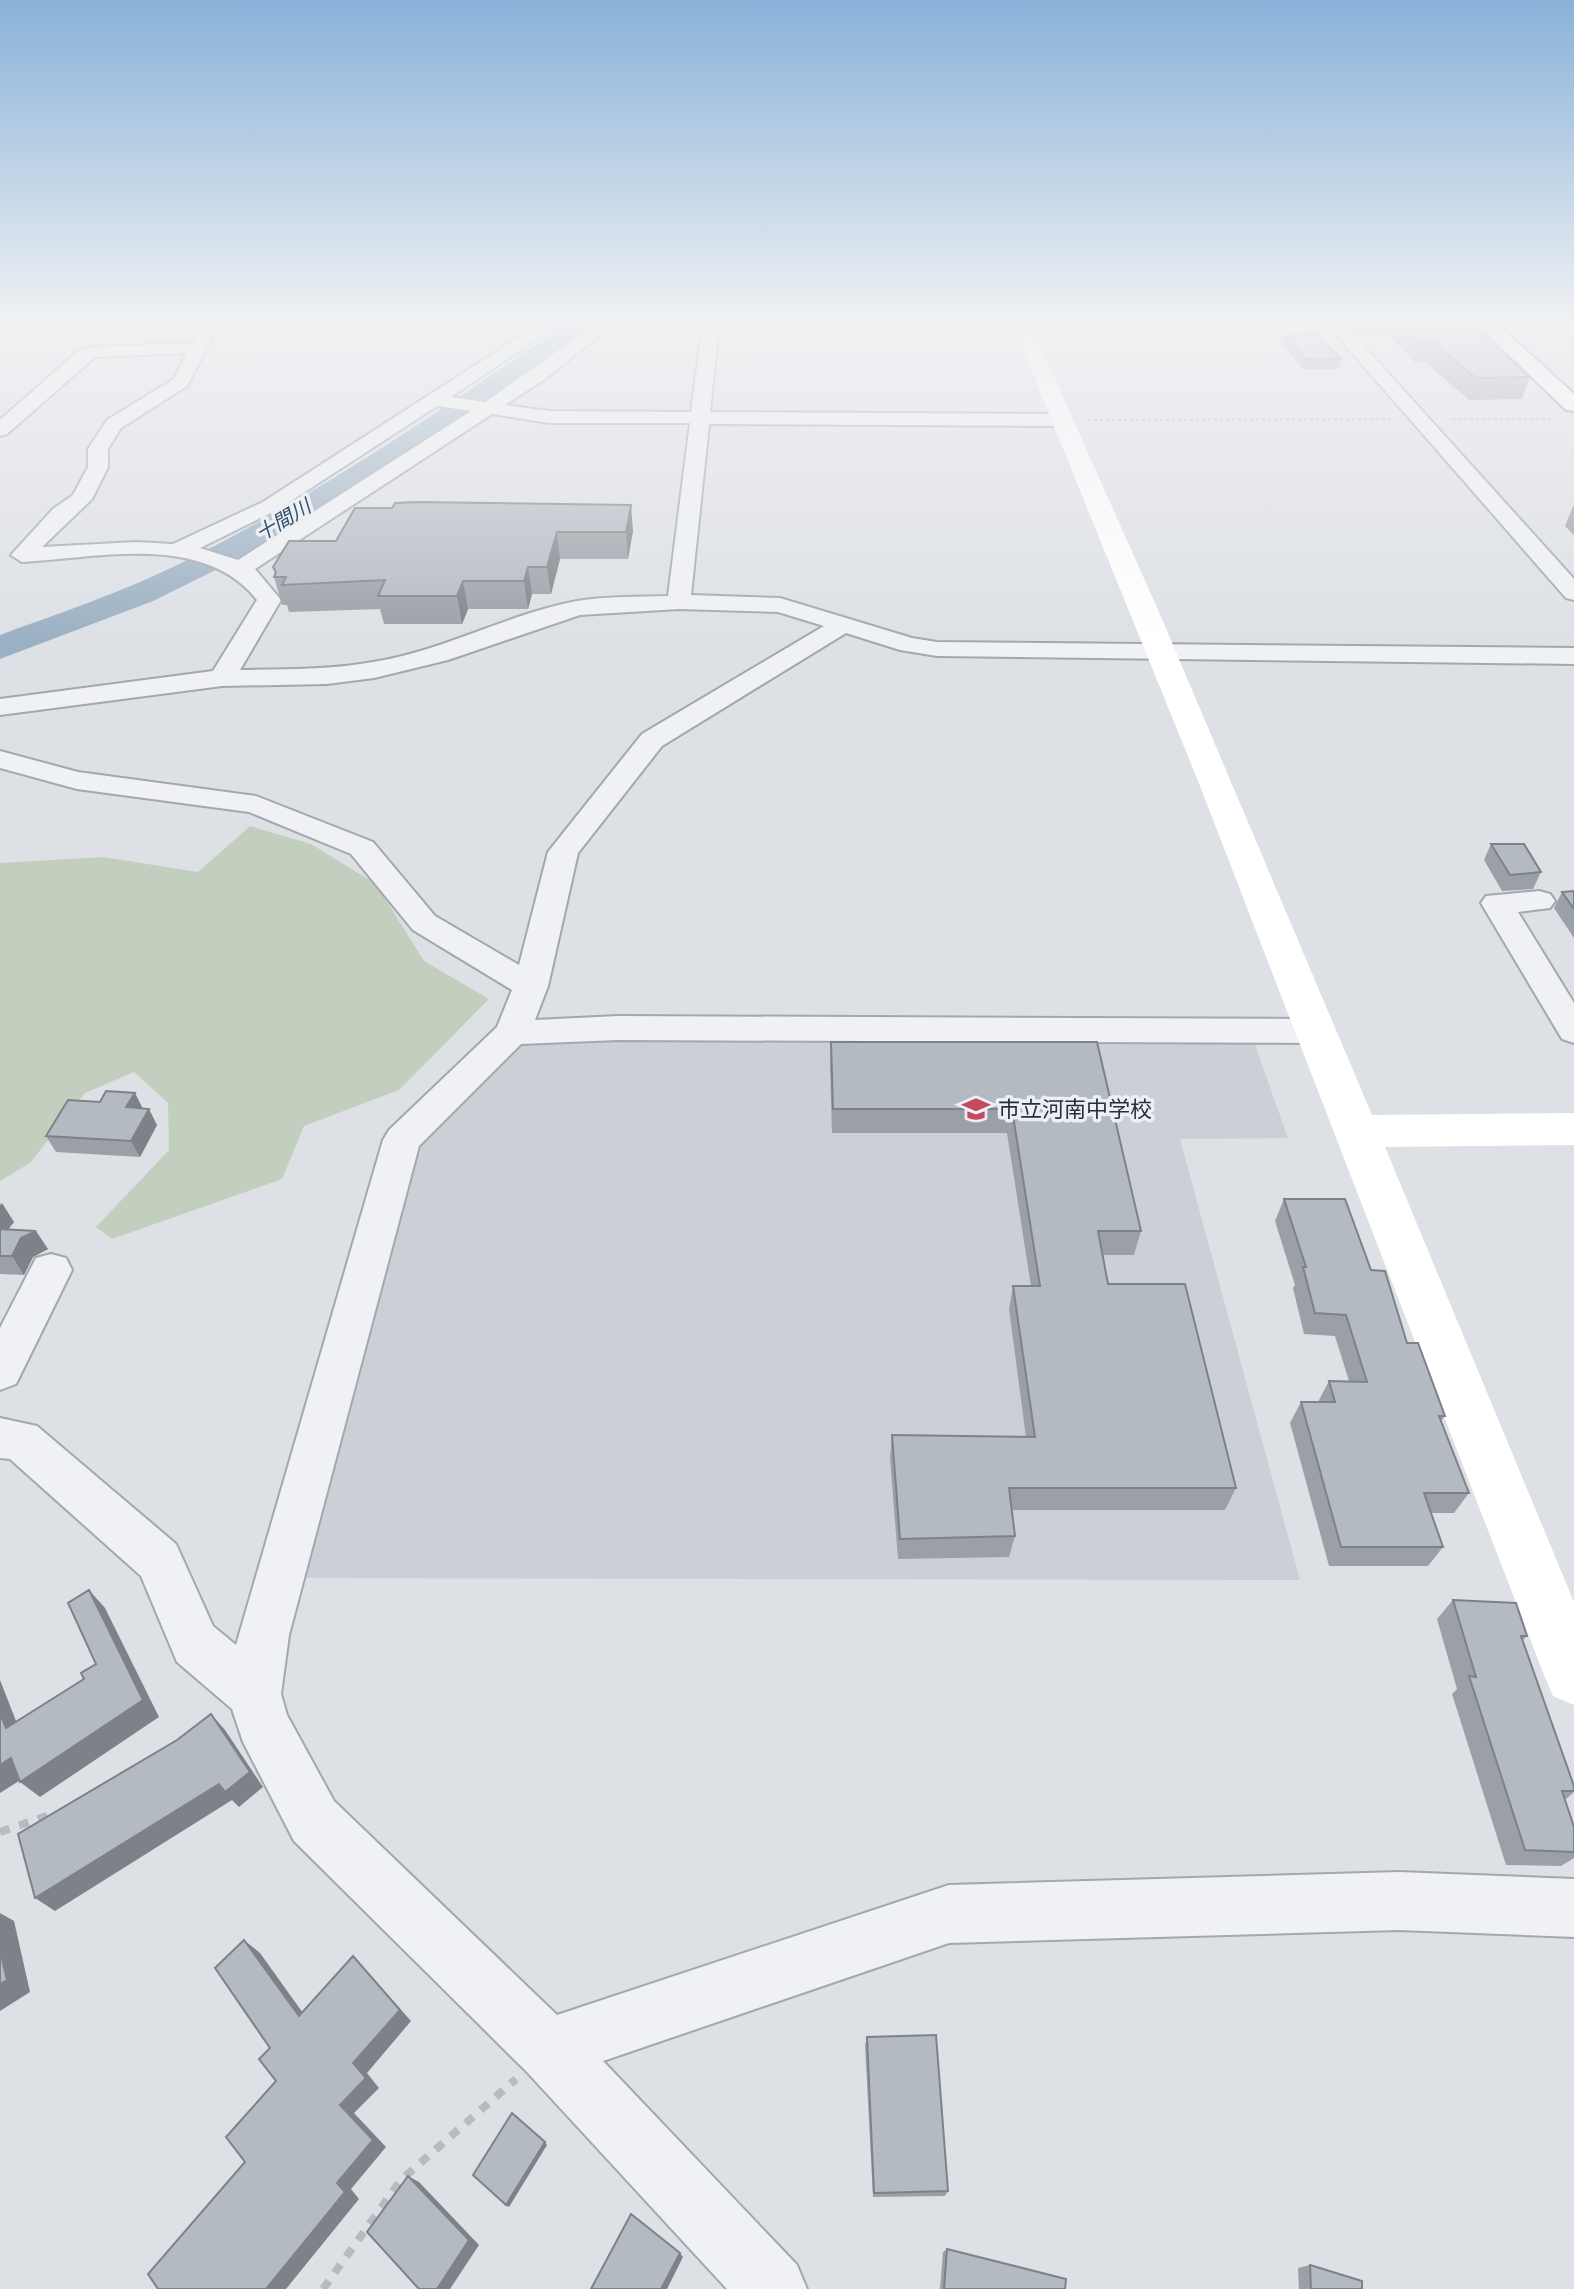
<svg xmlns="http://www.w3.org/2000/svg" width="1574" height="2289" font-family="'Work Sans','Noto Sans JP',sans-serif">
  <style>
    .built { fill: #cbd0d6 }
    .green { fill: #c3cfbe }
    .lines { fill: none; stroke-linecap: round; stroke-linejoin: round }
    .river { fill: #9ab0c3; fill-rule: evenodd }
    .street-casing { stroke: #a3a7ae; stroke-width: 4 }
    .highway-casing { stroke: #858f9b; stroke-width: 4 }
    .path-far1 { stroke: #b7bbc0; stroke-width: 2; stroke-dasharray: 3 3; stroke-linecap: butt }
    .path { stroke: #b7bbc0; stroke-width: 8; stroke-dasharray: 10 10; stroke-linecap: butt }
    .street { fill: #eff1f4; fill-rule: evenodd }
    .secondary { fill: #fff; fill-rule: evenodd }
    .highway { fill: #fff; fill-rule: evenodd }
    .wall { fill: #9ba0a7 }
    .shaded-wall { fill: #7e8288 }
    .building { fill: #b4bac2; stroke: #7e8288; stroke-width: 2 }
    .labels { text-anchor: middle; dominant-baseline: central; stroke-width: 7; stroke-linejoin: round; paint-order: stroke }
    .far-water-label { font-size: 20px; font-style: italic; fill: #354f6b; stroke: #eceff3 }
    .poi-label { font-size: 22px; fill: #272f3a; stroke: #eceff3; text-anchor: start }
  </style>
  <rect width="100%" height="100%" fill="#dde0e5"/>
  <path class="built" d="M524 1041 1254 1042 1288 1138 1180 1139 1300 1580 299 1578 414 1141Z"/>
  <path class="green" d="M250 826 311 844 376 884 424 961 489 999 399 1090 304 1126 282 1179 112 1239 96 1227 169 1150 168 1103 134 1072 85 1093 30 1163 0 1181V863L103 857 198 872Z"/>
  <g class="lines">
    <path class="river" d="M567 323H594L400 462 250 553 153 601 0 659V635C59 613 118 594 175 566 313 498 441 411 567 323Z"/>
    <g class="street-casing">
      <path id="street" d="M203 323H219L187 386 121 428 108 449V467L92 499 42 547 136 542 173 544 263 502 541 323H560L451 397 485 402 597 323H615L545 379 505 405 549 411 691 412 703 323H719L710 412 1059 414 1068 420 1059 426 709 424 691 595 780 598 912 638 937 642 1574 648V664L937 656 900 650 846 633 662 746 578 853 548 986 535 1020 618 1016 1314 1019 1326 1023 1331 1031 1326 1039 1314 1043 618 1040 521 1044 419 1146 289 1635 281 1694 287 1715 334 1801 557 2015 949 1885 1399 1872 1574 1879V1937L1399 1930 949 1943 603 2061 797 2265 807 2289H727L526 2071 294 1841 243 1742 232 1709 177 1662 141 1576 10 1459 0 1458V1418L37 1426 176 1544 213 1626 236 1645 383 1140 389 1130 497 1027 512 990 413 930 351 854 249 812 77 789 0 768V751L78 772 256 796 373 842 435 916 519 965 548 852 642 734 824 626 778 612 679 609 580 615 448 660 374 678 327 684 222 686 0 715V699L213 671 257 600C204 532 98 558 22 562L11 555 53 509 73 495 88 467V449L107 420 174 379 187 353 95 357 7 434 0 436V420L77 352 92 347 192 343ZM437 406 471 411 238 560 200 548 277 510ZM492 414 549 423H690L668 596C638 597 606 596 577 601 507 614 444 651 373 662 329 670 284 669 240 670L281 600 255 569Z
        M1326 323H1343L1574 579V600L1566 598Z
        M1539 891 1550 894 1555 901 1550 908 1518 912 1574 1003V1043L1562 1039 1481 903 1486 896Z
        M51 1254 66 1258 72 1270 16 1384 0 1390V1328L36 1258Z"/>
    </g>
    <g class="highway-casing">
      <path id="highway" d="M1476 323H1496L1574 394V411L1566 410Z"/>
    </g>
    <path class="path-far1" d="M1452 419H1554
      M1088 420 1390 419"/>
    <path class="path" d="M0 1832 56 1813
      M323 2289 401 2180 516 2079"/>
    <use href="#street" class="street"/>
    <path class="secondary" d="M1012 323H1030L1159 612 1372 1115 1574 1113V1145L1385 1147 1574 1602V1705L1553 1696 1544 1675 1198 781Z"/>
    <use href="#highway" class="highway"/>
  </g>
  <path class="wall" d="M1347 323H1469L1530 377 1522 399 1469 400 1425 362H1414L1390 336H1359Z
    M1284 336 1341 359 1338 369H1303L1282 345Z
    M1574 504V535L1565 526Z
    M355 508 633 531 628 559H560L551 594H532L528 609H468L462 624H384L380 609 289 612 287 605H282L274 577 275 575 273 567 336 541Z
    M1491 844 1541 872 1533 889 1502 891 1484 860Z
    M1574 891V938L1554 908 1562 892Z
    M831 1042H1097L1141 1231 1134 1255H1103L1108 1284 1236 1488 1225 1510H1011L1015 1536 1009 1557 898 1559 890 1458 892 1435 1026 1437 1009 1309 1013 1286H1031L1007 1133H832L830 1067Z
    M143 1108 157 1125 140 1157 56 1152 46 1136Z
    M1284 1199 1371 1270 1445 1416 1441 1421 1469 1493 1454 1513H1430L1443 1547 1428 1566H1329L1290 1423 1301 1402H1318L1329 1381H1349L1335 1336 1304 1334 1293 1288 1295 1285 1275 1221Z
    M0 1203 14 1222 8 1229 48 1249 33 1257 24 1275 0 1274Z
    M1453 1600 1527 1636 1522 1641 1574 1786V1792L1565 1800 1574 1827V1858L1561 1866 1506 1865 1452 1694 1457 1689 1437 1619Z
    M867 2037 948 2191 945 2196 873 2197 865 2045Z
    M947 2249 1065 2289H940L943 2252Z
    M1310 2265 1362 2289H1299L1298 2268Z"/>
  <path class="shaded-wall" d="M631 505 633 531 628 559 626 532Z
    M557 532 560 559 551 594 547 567Z
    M528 567 532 594 528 609 524 581Z
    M463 581 468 609 462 624 457 596Z
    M135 1093 143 1109 126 1107Z
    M149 1109 157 1125 140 1157 131 1141Z
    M2 1203 14 1222 0 1240V1206Z
    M36 1231 48 1249 33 1257 24 1275 12 1256 21 1238Z
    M89 1590 105 1608 159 1717 40 1797 20 1782 143 1700Z
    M0 1680 25 1744 6 1728 0 1713Z
    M211 1714 225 1730 263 1787 239 1807 232 1800 55 1911 35 1898Z
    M11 1758 30 1774 0 1793V1765Z
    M0 1913 14 1921 30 1992 0 2011Z
    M244 1940 260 1953 313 2027 299 2016Z
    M353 1956 411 2021 367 2073 379 2088 354 2113 386 2147 351 2189 359 2199 286 2289H266L337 2183 340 2105 353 2063Z
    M545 2142 547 2145 509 2207 506 2205Z
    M408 2176 419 2182 479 2245 450 2289H437Z
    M680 2253 683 2257 667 2289H661Z"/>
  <path class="building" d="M1403 323H1469L1530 377 1476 378 1431 341H1421Z
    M1318 335 1341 359H1305L1284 336Z
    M417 502 631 505 626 532H557L547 567H528L524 581H463L457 596H378L385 580 282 585 286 577H274L276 572 273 567 289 541H336L355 508H392L395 503Z
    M1491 844H1524L1541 872 1510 875Z
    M1574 891V909L1562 892Z
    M831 1042H1097L1141 1231H1098L1108 1284H1185L1236 1488H1009L1015 1536 900 1539 892 1435 1035 1437 1013 1286H1040L1012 1109H833Z
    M106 1091 135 1093 126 1107 149 1109 131 1141 46 1136 68 1100 100 1102Z
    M1284 1199H1345L1371 1270 1385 1271 1407 1343H1418L1445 1416H1439L1469 1493H1424L1443 1547H1341L1301 1402H1335L1329 1381 1367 1382 1346 1315 1315 1313 1303 1267H1306Z
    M0 1229 36 1231 21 1238 12 1256H0Z
    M89 1590 143 1700 20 1782 11 1758 0 1765V1713L6 1728 84 1679 81 1673 96 1664 68 1603Z
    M1453 1600 1516 1603 1527 1636H1521L1574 1786V1791H1562L1574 1827V1852L1525 1850 1469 1676 1476 1677Z
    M211 1714 250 1772 225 1792 219 1784 35 1898 18 1834 177 1740Z
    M244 1940 299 2016 353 1956 400 2010 353 2063 366 2078 340 2105 373 2140 337 2183 345 2192 266 2289H158L148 2274 245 2162 226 2137 276 2081 259 2059 270 2048 215 1968Z
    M0 1950 7 1980 0 1984Z
    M936 2035 948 2191 874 2193 867 2037Z
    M512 2113 545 2142 506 2205 473 2175Z
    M408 2176 469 2240 437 2289H419L367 2232Z
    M631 2214 680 2253 661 2289H591Z
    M947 2249 1066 2279 1065 2289H944Z
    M1310 2265 1362 2281V2289H1311Z"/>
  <linearGradient id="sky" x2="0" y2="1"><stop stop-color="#89b2d9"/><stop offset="0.5" stop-color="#f0f1f3"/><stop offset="1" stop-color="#f0f1f3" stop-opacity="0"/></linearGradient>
  <rect width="1574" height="643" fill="url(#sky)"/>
  <defs>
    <g id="school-bare" transform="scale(2.16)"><path d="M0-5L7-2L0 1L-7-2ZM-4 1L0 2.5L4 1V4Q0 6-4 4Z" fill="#c34961" stroke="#eceff3" stroke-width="2.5" paint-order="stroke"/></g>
  </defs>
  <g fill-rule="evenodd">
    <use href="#school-bare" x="976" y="1109"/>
  </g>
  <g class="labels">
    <g class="far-water-label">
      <text transform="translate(283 520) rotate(-31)">十間川</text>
    </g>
    <g class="poi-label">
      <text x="998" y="1109">市立河南中学校</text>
    </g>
  </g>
</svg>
